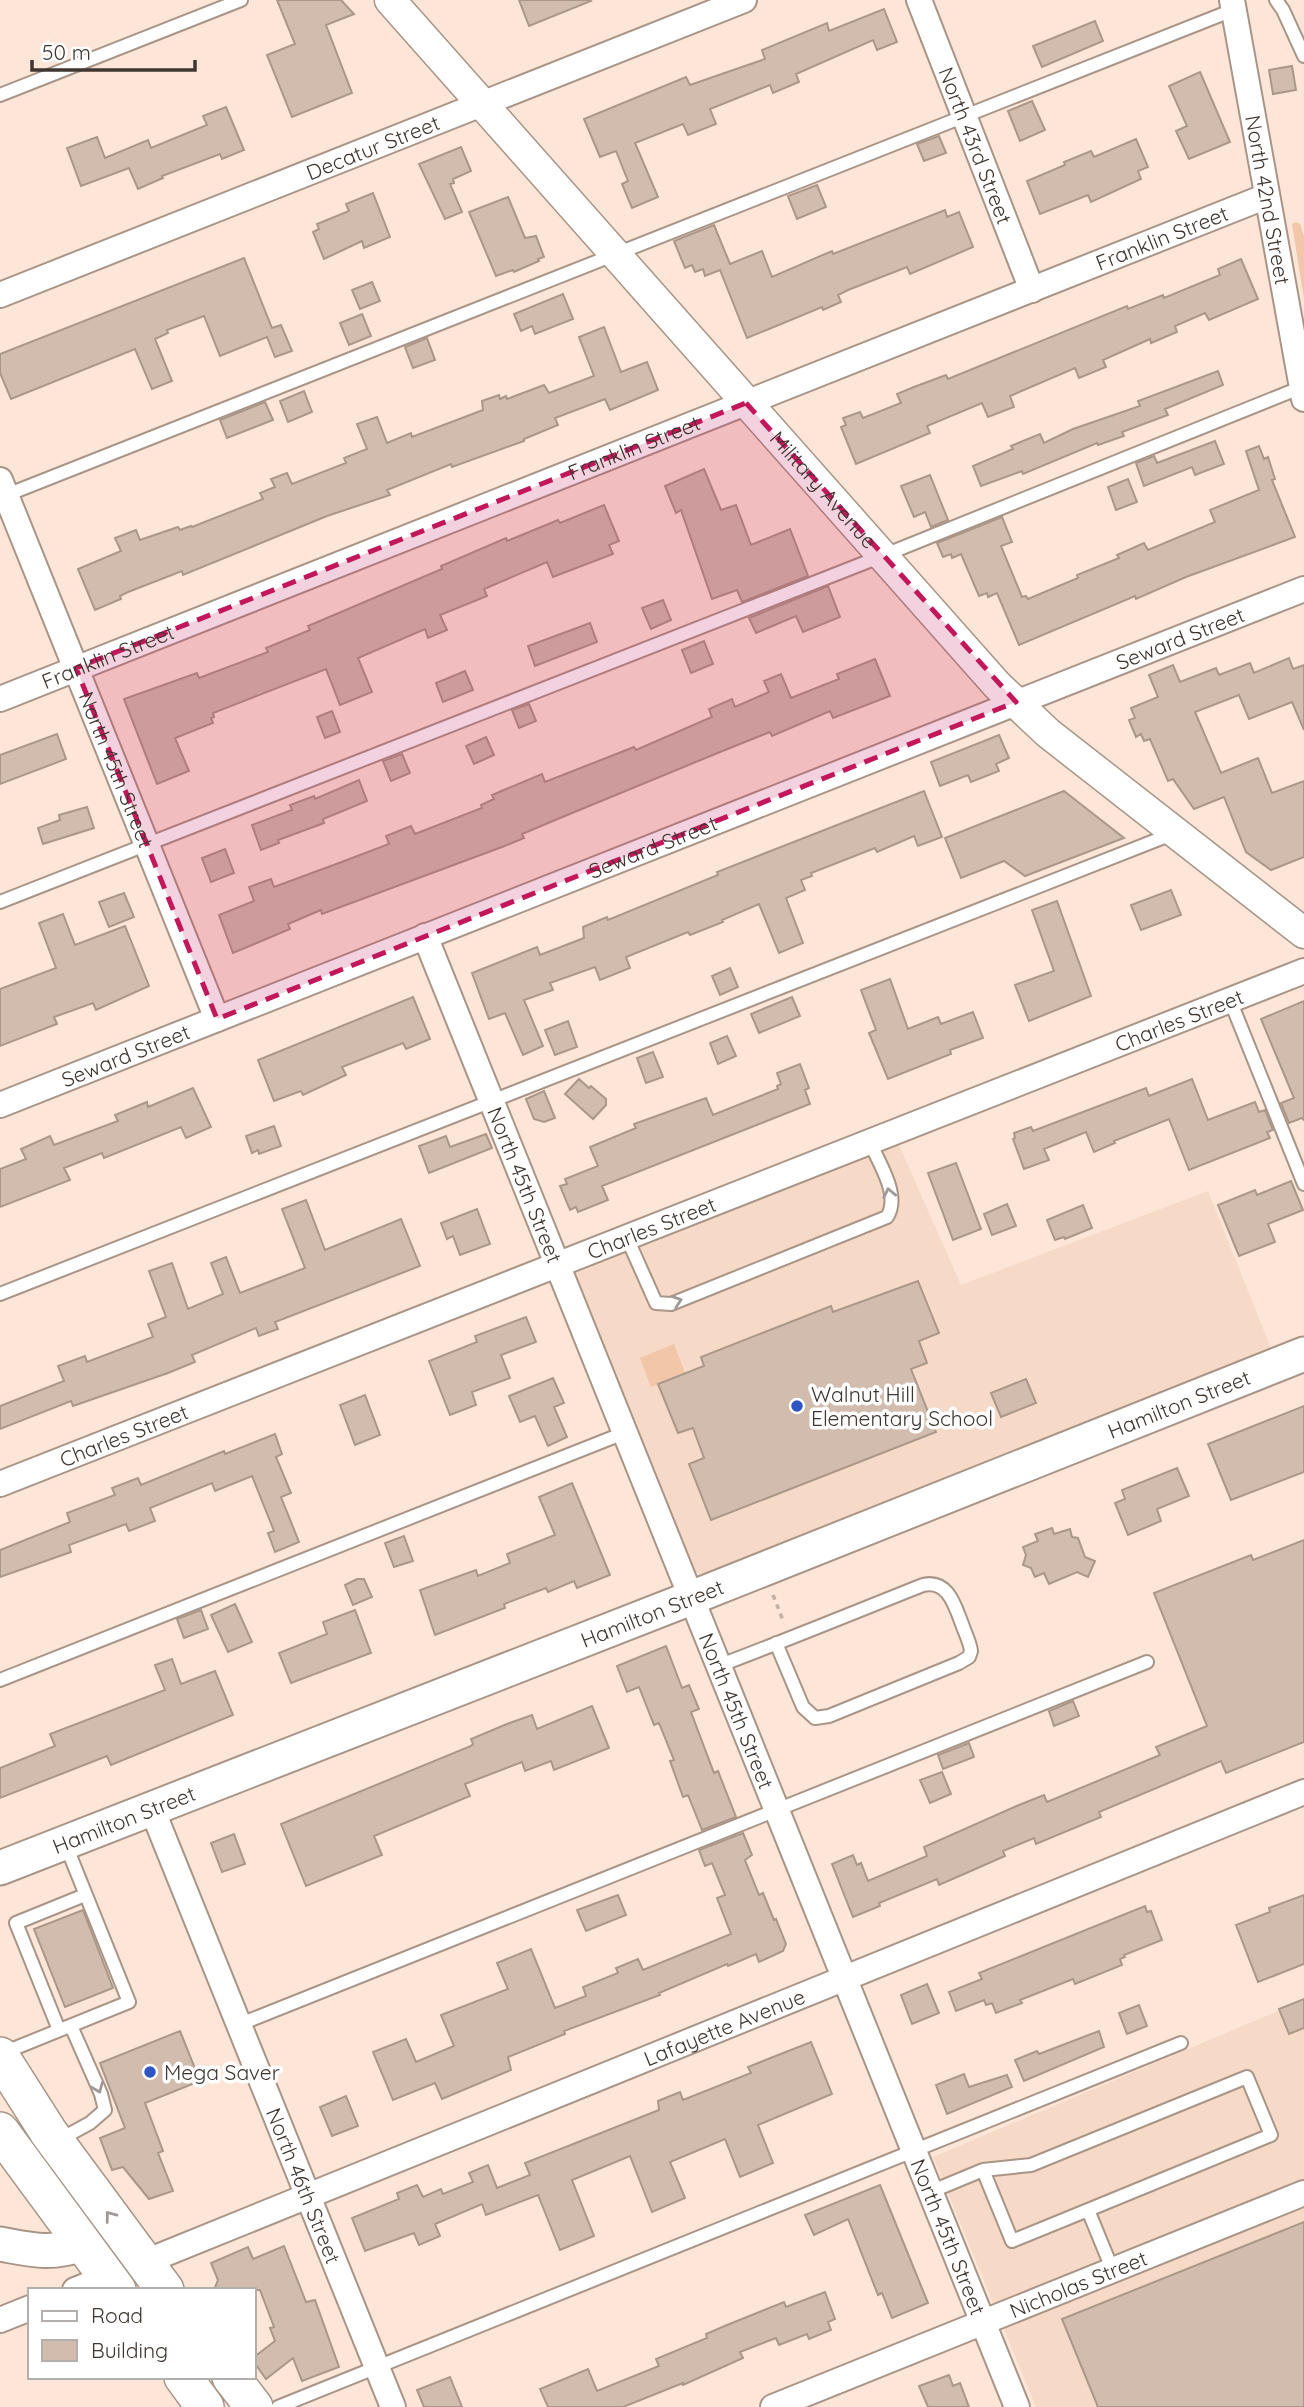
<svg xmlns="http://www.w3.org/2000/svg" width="1304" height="2407" font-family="Quicksand,sans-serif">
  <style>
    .built { fill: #f6d9c6 }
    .green { fill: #f1c6a9 }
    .building { fill: #d1bcad; stroke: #ab9789; stroke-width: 2 }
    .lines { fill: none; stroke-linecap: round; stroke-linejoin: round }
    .service-casing { stroke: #a99587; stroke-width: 16 }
    .minor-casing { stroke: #a99587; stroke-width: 28 }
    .tertiary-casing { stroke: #a99587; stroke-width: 33 }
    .secondary-casing { stroke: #a99587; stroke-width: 37 }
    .primary-casing { stroke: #a99587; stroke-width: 40 }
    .path { stroke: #c3b1a5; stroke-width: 3.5; stroke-dasharray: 5 5; stroke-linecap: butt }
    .service { stroke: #fff; stroke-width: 12 }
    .minor { stroke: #fff; stroke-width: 24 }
    .tertiary { stroke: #fff; stroke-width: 30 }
    .secondary { stroke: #fff; stroke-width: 33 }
    .primary { stroke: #fff; stroke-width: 37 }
    .oneway { stroke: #9f9a98 }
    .marked { fill: #c2185b; fill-opacity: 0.2; stroke: #c2185b; stroke-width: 5; stroke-dasharray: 14 9; stroke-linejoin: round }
    .poi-dot { fill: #2f54c4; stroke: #fff; stroke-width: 2.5 }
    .labels { text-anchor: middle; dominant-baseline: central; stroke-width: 7; stroke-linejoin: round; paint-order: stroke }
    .street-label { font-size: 21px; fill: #3f3630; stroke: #fff }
    .poi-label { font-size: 21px; fill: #3f3630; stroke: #fff; text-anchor: start }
  </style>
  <rect width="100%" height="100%" fill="#fde6d8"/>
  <path class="built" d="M898 1143 961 1285 1208 1191 1272 1351 708 1573 701 1574 695 1572 689 1564 574 1278 576 1272Z
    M1304 2000V2407H1036L933 2157Z"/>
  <path class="green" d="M1296 222 1300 224 1304 236V299L1292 224Z
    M674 1344 685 1373 651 1387 640 1358Z"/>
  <path class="building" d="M277 0H341L354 14 326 25 352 93 292 117 267 55 295 44Z
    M519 0H590L591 1 529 26Z
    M884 9 897 42 877 50 873 40 796 74 799 82 773 93 770 85 710 109 716 124 688 135 683 124 635 143 658 197 632 208 622 184 628 181 616 151 600 157 584 119 686 77 690 85 765 59 762 50 827 23 829 31Z
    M1095 21 1103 41 1042 67 1033 46Z
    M1292 66 1296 90 1273 94 1269 70Z
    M1200 72 1230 142 1189 159 1176 131 1187 126 1169 86Z
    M1032 101 1045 130 1020 141 1008 111Z
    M226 107 244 150 222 159 220 154 162 176 163 178 138 189 129 168 81 186 67 148 97 137 105 158 148 140 151 148 207 125 203 116Z
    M939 136 946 153 924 161 917 144Z
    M1136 139 1148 167 1138 171 1141 179 1091 202 1088 195 1040 214 1027 181 1065 165 1064 162 1091 151 1094 157Z
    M461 147 471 171 453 179 454 183 450 184 462 212 445 219 419 164Z
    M817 185 826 207 797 219 788 196Z
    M373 193 390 237 364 248 362 241 324 259 313 232 319 229 317 224 349 211 346 204Z
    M508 197 525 238 536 236 544 257 538 259 539 261 514 272 513 270 496 276 469 212Z
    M945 210 947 217 959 212 973 247 910 274 907 267 848 290 838 295 841 302 823 310 822 307 747 338 720 270 705 276 703 269 695 272 692 265 685 268 674 241 714 225 730 264 762 251 772 277 832 251 833 254Z
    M244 258 272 328 281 325 292 351 275 357 267 337 220 356 204 316 167 330 168 333 155 339 172 381 152 389 135 349 11 399 0 373V354Z
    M1241 259 1258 299 1209 320 1205 313 1175 326 1177 332 1151 343 1150 339 1103 360 1106 367 1079 378 1075 368 1010 396 1014 407 988 417 982 403 927 426 930 433 856 464 841 427 846 425 843 418 860 412 863 418 901 403 897 394 914 387 946 375 948 379 1127 306 1128 309 1163 295 1164 298 1220 275 1218 269Z
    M372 282 380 301 360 309 352 290Z
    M563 294 573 319 535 334 532 326 521 331 514 314Z
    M362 314 371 336 349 345 340 323Z
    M604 327 621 372 647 362 658 390 610 410 605 399 555 418 558 425 524 439V441L452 467 451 464 387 490 390 495 327 516 183 575 182 571 128 592 120 596 121 599 95 610 78 569 121 551 115 538 136 530 140 540 178 527 180 530 191 526 192 527 263 499 260 493 275 487 271 479 287 473 292 484 346 463 344 458 367 449 357 424 377 417 387 443 411 433 412 437 483 410 482 401 499 395 500 399 506 396 507 399 544 385 549 393 594 376 579 337Z
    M427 338 435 360 413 368 405 347Z
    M1218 371 1223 385 1165 409 1168 415 1122 432 1124 436 1098 445 1097 443 1023 474 1022 471 981 486 973 466 1013 449 1011 446 1040 434 1044 443 1073 429 1140 406 1138 401Z
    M304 391 312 412 288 422 280 401Z
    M265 402 273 420 227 438 220 420Z
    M1215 441 1224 464 1195 475 1192 467 1144 486 1136 463 1154 456 1157 463Z
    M1259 446 1264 459 1268 457 1275 479 1272 480 1295 537 1186 577 1136 599 1135 596 1019 645 997 593 988 597 987 593 979 596 961 554 952 558 951 554 943 557 937 543 1002 517 1012 542 1001 546 1022 597 1026 596 1028 599 1078 578 1077 575 1119 558 1117 555 1144 543 1148 550 1215 522 1210 510 1259 490 1246 451Z
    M704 469 721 510 736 505 751 545 790 529 808 576 742 602 737 590 712 599 681 510 676 513 665 486Z
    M930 475 948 520 931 527 925 512 914 517 901 486Z
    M1128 479 1137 502 1116 510 1108 487Z
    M604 505 619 541 609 545 613 554 553 577 547 562 484 589 487 596 440 615 447 630 428 638 425 629 358 658 372 692 340 705 326 669 213 713 214 717 211 718 213 723 175 738 189 771 157 784 124 699 197 673 199 678 268 652 266 648 310 630 308 626 442 569 441 566 506 538 507 541 558 520 560 523Z
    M828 586 840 617 803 632 796 616 756 633 749 618Z
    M663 600 671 620 651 629 642 608Z
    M590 623 597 642 535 666 528 646Z
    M704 641 713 664 691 673 682 650Z
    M1289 658 1293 669 1304 665V730L1292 702 1249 719 1239 695 1195 712 1221 773 1258 758 1272 793 1304 781V857L1271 870 1246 852 1224 797 1194 809 1173 779 1168 781 1150 739 1144 741 1141 734 1136 737 1129 720 1135 718 1131 708 1158 697 1149 675 1173 665 1180 682 1216 668 1219 675 1250 663 1254 673Z
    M875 659 890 696 833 718 830 711 772 736 770 732 725 750 560 818 522 834 524 838 502 847 322 914 321 910 288 924 290 929 233 953 219 915 254 901 249 887 271 879 274 887 339 863 389 844 386 836 411 826 415 834 482 808 481 805 494 799 492 795 542 774 545 782 634 747 636 750 712 717 709 709 732 699 735 707 769 692 764 681 781 674 791 698 839 679 837 674Z
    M465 671 473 690 443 702 436 683Z
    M529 704 536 721 519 728 512 710Z
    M332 711 340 732 325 738 317 717Z
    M57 734 66 759 0 784V755Z
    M999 735 1009 758 996 764 999 771 971 782 968 775 940 786 931 762Z
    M486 737 494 755 474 764 466 746Z
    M402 754 410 773 391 781 383 761Z
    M359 780 367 801 323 819 324 823 278 840 279 843 261 850 252 825 292 810 290 805 314 796 315 799Z
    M924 791 942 837 918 846 914 836 877 852 875 848 811 873 812 876 801 880 805 890 786 898 803 943 779 953 759 904 722 920 723 922 690 935 688 932 626 957 630 968 600 980 595 967 550 983 553 990 524 1000 543 1046 523 1055 505 1013 489 1019 472 973 537 947 540 955 584 938 583 927 607 917 608 920 718 875 717 872Z
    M1064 791 1124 838 1025 876 1004 861 961 878 945 838Z
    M87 807 94 828 43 844 38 828 60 820 59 815Z
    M225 849 234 873 211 882 202 858Z
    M1171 890 1181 915 1141 930 1131 905Z
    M124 893 134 917 109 927 99 902Z
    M1057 901 1091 996 1029 1021 1015 985 1054 971 1032 910Z
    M63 914 75 945 125 926 149 986 96 1010 93 1003 54 1017 57 1024 0 1046V989L56 968 39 923Z
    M730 968 738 987 720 995 712 976Z
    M890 979 908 1029 938 1017 941 1024 973 1012 983 1038 950 1050 951 1054 888 1079 869 1033 876 1030 861 990Z
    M413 997 430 1039 406 1049 403 1043 342 1067 346 1075 303 1095 301 1091 274 1101 258 1060Z
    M792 997 800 1016 759 1033 751 1014Z
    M1304 1001V1120L1302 1118 1289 1123 1281 1103 1294 1098 1261 1019Z
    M568 1021 577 1047 555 1055 545 1030Z
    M727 1036 736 1056 718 1064 710 1043Z
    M653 1052 663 1077 646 1083 637 1058Z
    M800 1064 809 1088 805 1090 810 1104 602 1186 608 1200 578 1212 576 1207 570 1210 560 1186 567 1184 565 1179 598 1166 590 1147 636 1128 634 1124 706 1098 713 1115 778 1089 777 1086 781 1084 777 1073Z
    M579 1079 589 1088 591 1086 606 1099V1105L593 1119 565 1094Z
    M1192 1079 1208 1120 1255 1102 1259 1112 1265 1110 1273 1130 1267 1132 1270 1138 1189 1170 1169 1119 1114 1141 1115 1143 1094 1152 1086 1132 1044 1149 1049 1160 1024 1169 1013 1139 1015 1138 1014 1133 1031 1127 1033 1131 1146 1088 1149 1096Z
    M193 1088 211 1127 186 1138 181 1127 104 1158 102 1153 64 1168 70 1180 0 1207V1169L26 1159 21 1149 50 1136 54 1145 118 1121 115 1115 147 1102 148 1107Z
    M544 1091 555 1118 544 1122 534 1119 526 1099Z
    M274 1126 281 1146 259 1154 258 1150 252 1153 246 1136Z
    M486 1134 492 1148 429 1173 419 1146 446 1136 450 1147Z
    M956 1163 981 1229 953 1240 928 1173Z
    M1291 1181 1303 1210 1268 1224 1275 1242 1239 1256 1218 1205 1255 1190 1257 1195Z
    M306 1200 325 1250 401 1219 420 1266 275 1322 278 1329 259 1336 256 1328 192 1355 195 1362 168 1373 73 1406 71 1401 0 1429V1406L64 1381 58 1366 85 1356 87 1362 153 1337 148 1324 166 1317 149 1271 172 1263 188 1309 223 1294 211 1263 226 1257 240 1293 305 1268 282 1209Z
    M1007 1204 1016 1226 992 1235 984 1214Z
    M1083 1205 1092 1228 1065 1239 1064 1237 1055 1240 1047 1220Z
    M477 1209 490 1244 460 1255 453 1236 447 1239 441 1223Z
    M918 1281 939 1333 919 1341 927 1363 911 1369 936 1432 711 1520 689 1464 704 1458 693 1428 678 1433 658 1384 704 1366 701 1357 831 1306 833 1312Z
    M526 1317 536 1342 501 1355 510 1378 472 1392 476 1405 450 1415 429 1361 477 1342 475 1336Z
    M553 1378 564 1403 554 1407 567 1437 548 1446 535 1416 520 1422 509 1396Z
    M1026 1379 1036 1403 1001 1417 991 1393Z
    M365 1395 380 1435 355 1445 340 1405Z
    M1304 1406V1472L1231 1500 1208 1444Z
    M275 1434 282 1454 276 1457 291 1493 281 1497 299 1542 275 1552 268 1533 274 1531 252 1476 215 1491 212 1483 150 1508 155 1521 129 1531 126 1524 69 1545 71 1552 0 1577V1550L70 1522 67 1513 115 1495 112 1488 138 1478 141 1485 224 1451 225 1454Z
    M1177 1468 1189 1496 1157 1509 1161 1521 1128 1535 1115 1503 1125 1499 1122 1490Z
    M572 1483 610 1575 577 1588 574 1581 548 1592 546 1588 504 1604 505 1608 435 1635 420 1590 476 1570 478 1576 510 1563 507 1554 555 1535 539 1497Z
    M1052 1528 1054 1534 1070 1529 1072 1537 1078 1538 1085 1557 1095 1561 1088 1577 1077 1572 1049 1584 1044 1573 1035 1577 1031 1568 1023 1565 1026 1555 1023 1547 1038 1541 1035 1534Z
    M404 1536 413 1561 394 1567 385 1543Z
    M1304 1540V1742L1226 1773 1221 1761 1099 1812 1101 1817 1036 1844 1034 1838 1003 1851 1005 1856 964 1874 939 1885 937 1879 879 1903 880 1906 853 1917 832 1864 853 1855 857 1865 861 1863 868 1881 927 1856 924 1847 1019 1805 1044 1795 1047 1802 1160 1755 1156 1747 1207 1726 1154 1593 1251 1555 1253 1560Z
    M357 1579H364L372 1597 353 1605 345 1585Z
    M235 1604 252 1642 228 1652 211 1615Z
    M201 1610 208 1629 184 1638 177 1619Z
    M355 1610 371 1653 291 1683 279 1653 327 1634 323 1622Z
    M666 1646 682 1688 689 1685 699 1709 691 1712 714 1773 718 1771 736 1817 702 1830 688 1795 683 1797 670 1761 674 1760 659 1723 654 1725 639 1687 627 1692 617 1666Z
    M172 1659 181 1684 215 1671 233 1715 111 1765 107 1756 0 1798V1768L55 1746 50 1734 165 1690 155 1665Z
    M1073 1701 1079 1716 1054 1726 1049 1711Z
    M592 1706 609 1748 554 1770 551 1761 525 1771 522 1762 465 1784 470 1796 374 1836 382 1855 306 1886 281 1824 471 1746 473 1744 471 1739 507 1724 532 1715 537 1729Z
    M969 1743 974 1757 943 1769 938 1755Z
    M942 1772 951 1794 930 1803 920 1780Z
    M743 1833 752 1855 745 1860 759 1895 763 1893 774 1920 776 1919 786 1944 783 1951 759 1962 756 1954 728 1966 727 1964 659 1993 660 1995 564 2031 565 2034 508 2057 511 2070 442 2099 435 2083 393 2100 373 2052 406 2039 416 2062 454 2046 441 2015 508 1989 497 1963 531 1949 555 2008 586 1996 583 1987 618 1973 616 1968 638 1959 643 1970 731 1934 717 1898 725 1895 712 1863 705 1866 699 1850Z
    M234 1834 245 1864 222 1872 211 1843Z
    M618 1895 626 1915 586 1931 577 1910Z
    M1304 1895V1964L1258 1982 1236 1925 1270 1912 1269 1908Z
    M1145 1906 1147 1912 1151 1911 1162 1940 1124 1955 1125 1957 1120 1959 1122 1965 1075 1984 1073 1979 1020 2000 1022 2003 996 2013 992 2003 986 2005 984 2000 956 2011 949 1992 982 1979 979 1973Z
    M83 1910 113 1988 65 2007 34 1929Z
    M927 1984 939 2013 912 2024 901 1995Z
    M1304 1999V2028L1289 2034 1279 2009Z
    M1139 2005 1147 2026 1127 2034 1119 2013Z
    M180 2031 200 2081 145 2103 163 2151 158 2153 173 2191 149 2199 123 2167 112 2170 100 2138 125 2128 100 2063Z
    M1099 2031 1104 2047 1024 2081 1015 2060 1037 2051 1039 2054Z
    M811 2042 832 2094 758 2125 773 2163 740 2177 725 2139 670 2162 685 2198 652 2212 630 2156 572 2180 594 2236 560 2250 538 2195 486 2215 482 2204 435 2224 440 2236 419 2245 414 2233 365 2251 352 2218 399 2199 397 2193 417 2185 423 2197 441 2189 443 2194 473 2182 469 2173 488 2165 497 2188 530 2175 525 2163 659 2110 658 2101 680 2092 683 2100 751 2073 748 2067Z
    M964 2074 969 2087 1007 2075 1012 2087 947 2114 936 2085Z
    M346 2096 358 2126 332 2136 320 2107Z
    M880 2185 928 2303 892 2318 882 2293 878 2295 848 2219 814 2235 805 2215Z
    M1304 2222V2407H1098L1062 2319Z
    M284 2246 306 2302 315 2300 339 2367 302 2381 293 2358 266 2379 254 2362V2357L275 2341 270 2328 274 2327 260 2290H214L218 2280 211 2263 248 2247 253 2259Z
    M825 2292 835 2319 828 2322 831 2330 809 2339 807 2334 779 2345 776 2338 740 2352 743 2358 683 2385V2383L623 2407H548L540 2389 588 2369 597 2391 659 2366 656 2359 707 2338 706 2334 727 2325 784 2302 786 2307Z
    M949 2375 953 2386 960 2383 969 2407H928L919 2386Z
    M450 2377 462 2407H424L417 2390Z"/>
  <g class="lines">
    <g class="service-casing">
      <path id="service" d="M1276 0 1283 10 1304 56
        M0 95 241 0
        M4 496 1233 10
        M0 902 882 556 1302 387
        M1230 1000 1304 1184
        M627 1238 656 1303 671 1304 887 1217C901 1195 879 1164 870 1142
        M0 1294 1172 834
        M718 1666C787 1640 855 1612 923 1585 948 1579 955 1606 962 1624 965 1633 970 1642 971 1651L969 1657 959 1663 829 1716 815 1718 803 1707 776 1643
        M0 1680 624 1433
        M238 2025 1147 1662
        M59 2030 16 1923 85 1895
        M3 2053 129 2002 65 1843
        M59 2140 90 2123 105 2110 101 2094 71 2026
        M983 2170 1031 2165 1247 2077 1271 2135 1088 2210
        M930 2192 983 2170 1012 2241 1088 2210 1113 2271
        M278 2407 1181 2043"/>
    </g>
    <g class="minor-casing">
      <g id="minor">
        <path id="s1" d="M919 0 1032 290"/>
        <path id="s2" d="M1232 0 1304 399"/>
        <path id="s3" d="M0 295 744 0"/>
        <path id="s4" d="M0 480 217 1019"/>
        <path id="s5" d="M0 699 1267 196"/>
        <path id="s6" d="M425 936 1017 2407"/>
        <path id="s7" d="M0 1105 1304 589"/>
        <path id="s8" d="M0 1484 1304 971"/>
        <path id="s9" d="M152 1809 393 2407"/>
        <path id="s10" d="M145 2262 1304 1792"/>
        <path d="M75 2290 107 2277"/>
        <path d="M0 2320 30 2308"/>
        <path id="s11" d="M773 2407 1304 2193"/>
      </g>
    </g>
    <g class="tertiary-casing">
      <g id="tertiary">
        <path id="s12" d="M390 0 997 685 1048 733 1304 933"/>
      </g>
    </g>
    <g class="secondary-casing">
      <g id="secondary">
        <path id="s13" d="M0 1868 691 1598 1304 1354"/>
        <path d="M0 2244C33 2250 50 2255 83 2244"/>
      </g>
    </g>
    <g class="primary-casing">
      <path id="primary" d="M0 2056 49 2133 165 2290
        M0 2131 117 2290
        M183 2377 205 2407
        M231 2377 254 2407"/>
    </g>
    <path class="path" d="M773 1595 784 1623"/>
    <use href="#service" class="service"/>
    <use href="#minor" class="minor"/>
    <use href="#tertiary" class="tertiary"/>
    <use href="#secondary" class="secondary"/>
    <use href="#primary" class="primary"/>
  </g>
  <defs><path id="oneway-chevron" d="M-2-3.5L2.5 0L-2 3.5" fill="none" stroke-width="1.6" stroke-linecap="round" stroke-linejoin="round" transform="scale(1.75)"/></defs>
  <g class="oneway">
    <use href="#oneway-chevron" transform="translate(889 1193) rotate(-102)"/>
    <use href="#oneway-chevron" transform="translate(677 1301) rotate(-19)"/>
    <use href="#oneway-chevron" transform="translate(98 2088) rotate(68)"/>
    <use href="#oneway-chevron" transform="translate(110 2216) rotate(-127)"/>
  </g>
  <path class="marked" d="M746 403 1016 702 217 1019 76 668Z"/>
  <g class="poi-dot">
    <circle cx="797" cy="1406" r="7"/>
    <circle cx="150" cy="2072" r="7"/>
  </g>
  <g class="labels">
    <g class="street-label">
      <text stroke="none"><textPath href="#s1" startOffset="156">North 43rd Street</textPath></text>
      <text stroke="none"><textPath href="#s3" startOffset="401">Decatur Street</textPath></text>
      <text stroke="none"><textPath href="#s2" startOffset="203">North 42nd Street</textPath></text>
      <text stroke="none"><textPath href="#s5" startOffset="1250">Franklin Street</textPath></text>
      <text stroke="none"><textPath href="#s5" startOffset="682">Franklin Street</textPath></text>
      <text stroke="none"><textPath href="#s12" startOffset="654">Military Avenue</textPath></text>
      <text stroke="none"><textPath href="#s7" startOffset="1269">Seward Street</textPath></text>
      <text stroke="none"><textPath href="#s5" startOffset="116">Franklin Street</textPath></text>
      <text stroke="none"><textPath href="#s4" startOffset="312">North 45th Street</textPath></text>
      <text stroke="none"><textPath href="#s7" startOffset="702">Seward Street</textPath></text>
      <text stroke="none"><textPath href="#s8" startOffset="1267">Charles Street</textPath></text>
      <text stroke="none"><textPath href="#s7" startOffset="135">Seward Street</textPath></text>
      <text stroke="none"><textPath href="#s6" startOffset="268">North 45th Street</textPath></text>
      <text stroke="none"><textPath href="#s8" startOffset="700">Charles Street</textPath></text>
      <text stroke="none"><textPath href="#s13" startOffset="1267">Hamilton Street</textPath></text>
      <text stroke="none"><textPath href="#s8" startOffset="133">Charles Street</textPath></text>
      <text stroke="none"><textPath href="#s13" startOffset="700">Hamilton Street</textPath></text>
      <text stroke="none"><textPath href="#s6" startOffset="835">North 45th Street</textPath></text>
      <text stroke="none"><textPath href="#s13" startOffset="133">Hamilton Street</textPath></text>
      <text stroke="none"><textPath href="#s10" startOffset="625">Lafayette Avenue</textPath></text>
      <text stroke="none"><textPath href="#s9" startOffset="406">North 46th Street</textPath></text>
      <text stroke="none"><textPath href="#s6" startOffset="1402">North 45th Street</textPath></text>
      <text stroke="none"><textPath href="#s11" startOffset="329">Nicholas Street</textPath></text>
    </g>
    <g class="poi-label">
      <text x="811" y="1394">Walnut Hill<tspan x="811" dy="24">Elementary School</tspan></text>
      <text x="164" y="2072">Mega Saver</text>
    </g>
  </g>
  <rect x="28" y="2288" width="228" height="91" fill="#ffffff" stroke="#b2afac" stroke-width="2"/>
  <rect x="42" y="2311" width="35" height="10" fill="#ffffff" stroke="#b2afac" stroke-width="2"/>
  <text x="91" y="2323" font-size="21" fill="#3f3630">Road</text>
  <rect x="42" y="2340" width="35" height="21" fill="#d1bcad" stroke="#b2afac" stroke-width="2"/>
  <text x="91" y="2358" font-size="21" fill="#3f3630">Building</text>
  <path d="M32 60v10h163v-10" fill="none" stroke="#3f3630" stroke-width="3.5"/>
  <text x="42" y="60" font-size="21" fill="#3f3630" stroke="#ffffff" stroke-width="5" paint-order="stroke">50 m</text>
</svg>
